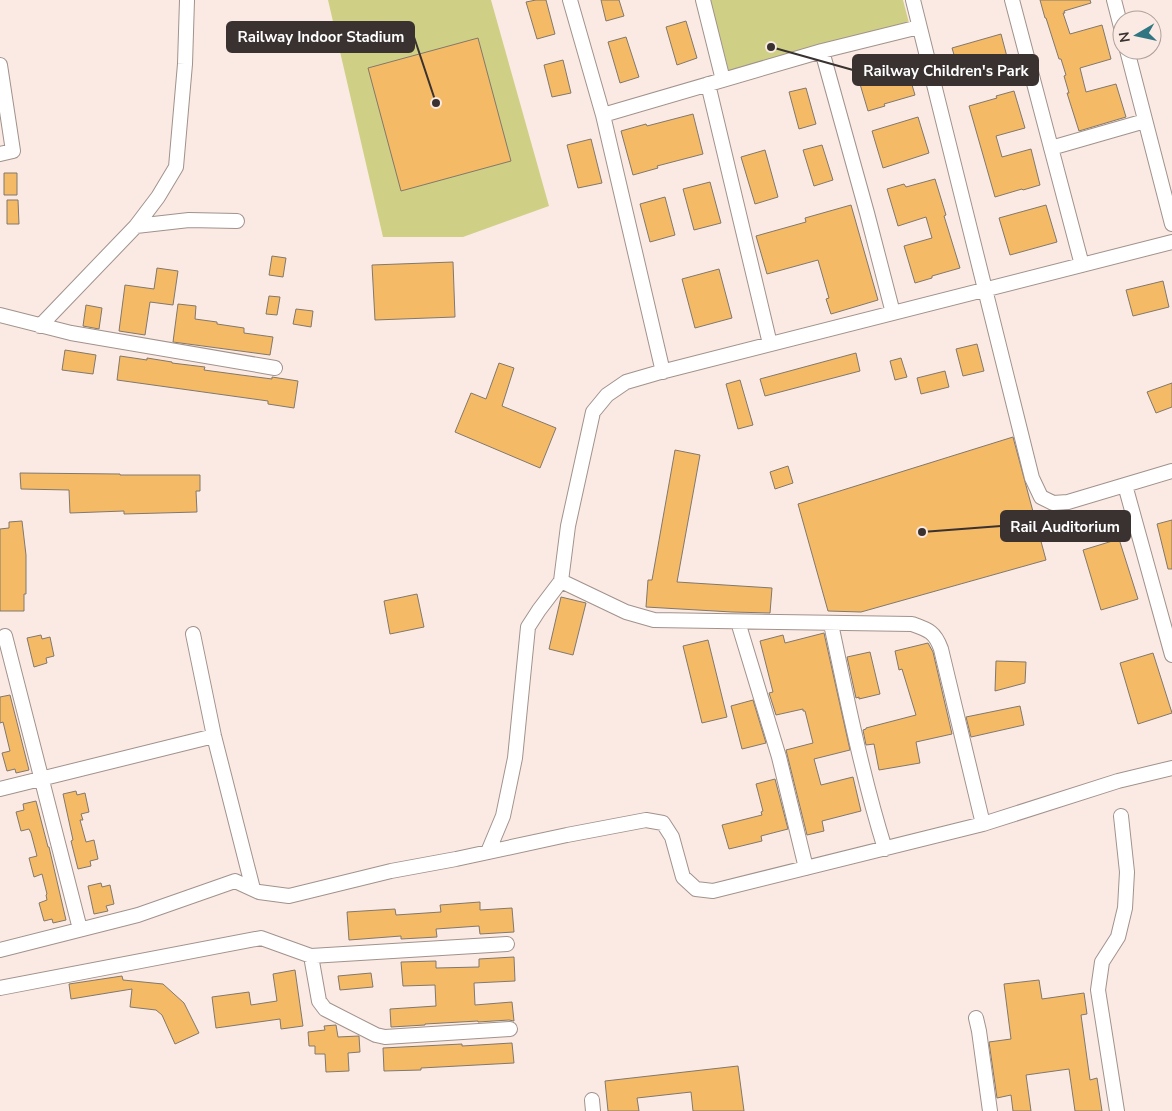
<svg xmlns="http://www.w3.org/2000/svg" width="1172" height="1111" font-family="'Nunito Sans',sans-serif">
  <style>
    .green { fill: #cfd085 }
    .building { fill: #f5ba65; stroke: #81786d }
    .lines { fill: none; stroke-linecap: round; stroke-linejoin: round }
    .minor-casing { stroke: #a1928c; stroke-width: 16 }
    .minor { stroke: #fff; stroke-width: 14 }
    .leader { fill: none; stroke: #393230; stroke-width: 2 }
    .callout-dot { fill: #393230; stroke: #fbeae3; stroke-width: 2 }
    .callout { fill: #393230; stroke: #393230; stroke-width: 2 }
    .callout-label { font-size: 15px; text-anchor: middle; font-weight: bold; fill: #fff }
  </style>
  <rect width="100%" height="100%" fill="#fbeae3"/>
  <path class="green" d="M328 0H491L549 206 463 237H383Z
    M710 0H903L909 23 729 72Z"/>
  <path class="building" d="M536 0H546L555 34 537 39 526 2Z
    M601 0H619L624 16 606 21Z
    M1040 0H1090L1091 3 1064 11 1065 13H1063L1070 34 1102 25 1111 59 1080 68 1086 92 1116 84 1126 117 1079 131 1067 93H1069L1064 76 1066 75 1061 59H1059L1046 18H1045Z
    M686 21 697 58 677 65 666 27Z
    M1001 34 1011 72 980 79 963 85 952 48Z
    M626 37 639 77 620 83 608 42Z
    M478 38 511 161 401 191 368 68Z
    M904 58 915 95 884 104 885 106 868 111 857 74 888 65 887 63Z
    M563 60 571 93 552 97 544 65Z
    M806 88 816 124 799 129 789 92Z
    M1014 91 1025 128 996 136 1002 157 1031 149 1040 185 1023 190 1022 189 995 197 969 106 997 98 996 96Z
    M693 114 703 154 657 166 658 168 633 175 621 131 646 124 647 126Z
    M918 117 929 153 883 168 872 131Z
    M591 139 602 183 578 188 567 145Z
    M822 145 833 180 814 186 803 150Z
    M765 150 778 197 755 204 741 157Z
    M4 173H17V195H4Z
    M935 179 946 215 944 216 960 268 932 276V278L915 283 904 246 932 238 926 217 898 226 887 189 904 184 906 187Z
    M710 182 721 223 694 230 683 189Z
    M665 197 675 235 650 242 640 204Z
    M7 200H18L19 224H7Z
    M851 205 878 300 831 314 826 299 829 298 818 260 767 274 756 236 806 222 805 218Z
    M1046 205 1057 242 1010 255 999 218Z
    M272 256 286 258 283 277 269 275Z
    M453 262 455 317 375 320 372 265Z
    M157 268 178 271 173 305 150 302 145 335 119 331 125 285 154 289Z
    M719 269 732 318 695 328 682 279Z
    M1163 281 1169 307 1133 316 1126 290Z
    M269 296 280 297 277 315 266 314Z
    M178 304 196 306 195 319 217 322V324L244 328V333L273 337 270 355 173 342Z
    M86 305 102 308 99 329 83 326Z
    M296 309 313 311 311 327 293 324Z
    M977 344 984 371 963 376 956 349Z
    M65 350 96 355 93 374 62 370Z
    M856 353 860 371 765 396 760 379Z
    M120 356 147 360V358L172 362V363L205 367 204 370 241 375 272 379V377L298 381 294 408 268 404V401L117 380Z
    M901 358 907 377 895 380 890 361Z
    M499 363 514 368 502 406 556 428 540 468 455 432 471 393 486 399Z
    M945 371 949 387 921 394 917 378Z
    M740 380 753 425 738 429 726 384Z
    M1172 383V407L1156 413 1147 392Z
    M1013 437 1046 560 861 612 828 611 798 504Z
    M675 450 700 455 677 582 772 588 770 613 732 612 646 607 648 580H652Z
    M788 466 793 483 775 489 770 472Z
    M20 473 120 474V475H200V491H196L197 512 124 514V511L70 513 69 490 21 489Z
    M1172 520V569H1168L1157 524Z
    M22 521 26 555V594H24V611H0V529L9 528V522Z
    M1119 539 1138 599 1101 610 1083 550Z
    M417 594 424 627 390 634 384 601Z
    M561 597 586 603 573 655 549 649Z
    M824 633 850 750 814 759 821 785 853 777 861 811 822 821 824 831 807 835 786 750 813 743 805 711H803V709L776 715 769 693 773 692 760 641 783 635 785 643Z
    M41 635 42 639 50 637 54 656 46 658 47 663 34 667 27 638Z
    M708 640 727 717 702 723 683 646Z
    M928 643 933 652 952 734 916 742 920 763 879 770 874 744 866 745 863 730 866 729V728L916 715 902 669 899 670 895 651Z
    M870 652 880 694 859 699V697L856 698 847 657Z
    M1153 653 1172 713 1138 724 1120 663Z
    M996 661 1026 662 1025 683 995 691Z
    M10 695 29 770 16 773 15 769 7 771 2 753 10 751 4 726 3 722 0 723V697Z
    M753 700 766 743 742 749 731 706Z
    M1020 706 1024 725 971 737 966 717Z
    M775 779 788 829 761 836 762 841 729 849 722 825 762 815 761 812 763 811 756 784Z
    M76 791 77 795 85 793 89 812 81 814 83 820H80L86 842 94 840 98 859 90 861 91 866 78 869 71 841 73 840 63 794Z
    M36 801 48 847H49L66 920 53 923 52 919 44 921 39 903 47 900 46 895 47 894 42 874 34 877 29 858 37 856 31 833 29 829 21 831 16 812 24 810 23 804Z
    M101 883 102 887 110 885 114 904 106 906 108 911 94 914 88 886Z
    M480 902V910L512 908 514 932 480 934 479 926 436 929 437 937 401 939V936L349 940 347 912 395 909 396 915 441 912 440 905Z
    M514 957 515 981 474 983 475 1005 512 1002 514 1021 509 1020 478 1022V1021L425 1024V1025L391 1027 390 1009 436 1006 435 985 403 986 401 962 436 961V968L479 967V959Z
    M295 970 303 1026 281 1029 280 1019 216 1028 212 997 249 992 251 1005 277 1001 273 974Z
    M371 973 373 987 340 990 338 976Z
    M122 976 123 980 163 984 184 1003 199 1033 175 1044 162 1015 156 1010 130 1007 132 989 71 999 69 984Z
    M1039 980 1042 999 1084 993 1087 1014 1081 1015 1090 1080 1097 1078 1102 1111H1075L1069 1069 1026 1075 1031 1111H1013L1011 1095 997 1098 989 1042 1011 1039 1004 984Z
    M336 1025 338 1037 359 1036 360 1052 348 1053 349 1071 326 1072 325 1054H315V1046H309L308 1032 325 1030 324 1026Z
    M512 1043 514 1063 421 1068V1070L384 1071 383 1048 462 1044V1046Z
    M738 1066 744 1111H693L691 1092 637 1098 639 1111H608L605 1081Z"/>
  <g class="lines">
    <g class="minor-casing">
      <path id="minor" d="M570 0 603 115 663 372
        M703 0 723 80
        M913 0 1032 478 1041 497 1053 503 1068 502 1172 471
        M1012 0 1082 265
        M1114 0 1122 31
        M1127 50 1172 224
        M822 51 867 213 893 313
        M0 65 13 151 0 154
        M708 84 770 344
        M603 115 822 51 919 27
        M1051 148 1145 121
        M136 226 158 197 176 167 185 64 187 0
        M0 315 71 333 275 368
        M40 326 136 226 189 220 237 221
        M1125 485 1172 655
        M561 581 626 612 654 620 912 624C929 630 935 632 941 649L983 824
        M738 622 779 757 806 868
        M831 624C847 699 862 775 885 849
        M193 634 214 736 253 889
        M5 636 80 929
        M0 789 214 736
        M488 852 503 816 515 758 528 627 539 610 561 581 568 526 593 412 607 395 626 382 657 373 1172 242
        M0 950 138 915 235 881 259 892 289 896 391 871 456 859 567 835 646 820 663 823 672 837 683 877 696 889 713 891 983 824 1118 781 1172 768
        M311 956 319 1001 325 1009 376 1035 385 1037 510 1029
        M0 988 261 938 311 956 507 944
        M976 1018 979 1031 990 1111
        M592 1100 593 1111
        M1117 1111 1098 990 1102 962 1118 937 1125 908 1127 872 1121 816"/>
    </g>
    <use href="#minor" class="minor"/>
  </g>
  <path class="leader" d="M436 103L414 37M771 47L853 70M922 532L1001 526"/>
  <g class="callout-dot">
    <circle cx="436" cy="103" r="5"/>
    <circle cx="771" cy="47" r="5"/>
    <circle cx="922" cy="532" r="5"/>
  </g>
  <g class="callout">
    <rect x="227" y="22" width="187" height="30" rx="5"/>
    <rect x="853" y="55" width="185" height="30" rx="5"/>
    <rect x="1001" y="511" width="129" height="30" rx="5"/>
  </g>
  <g class="callout-label">
    <text x="321" y="42">Railway Indoor Stadium</text>
    <text x="946" y="76">Railway Children's Park</text>
    <text x="1065" y="532">Rail Auditorium</text>
  </g>
  <g transform="translate(1137 35) rotate(261)"><circle r="24" fill="#fbeae3" stroke="#ada09b"/>
  <path d="M0-4L9 19L0 12L-9 19Z" fill="#307682"/>
  <text y="-8" font-size="14" font-weight="bold" text-anchor="middle" fill="#393230">N</text>
  </g>
</svg>
